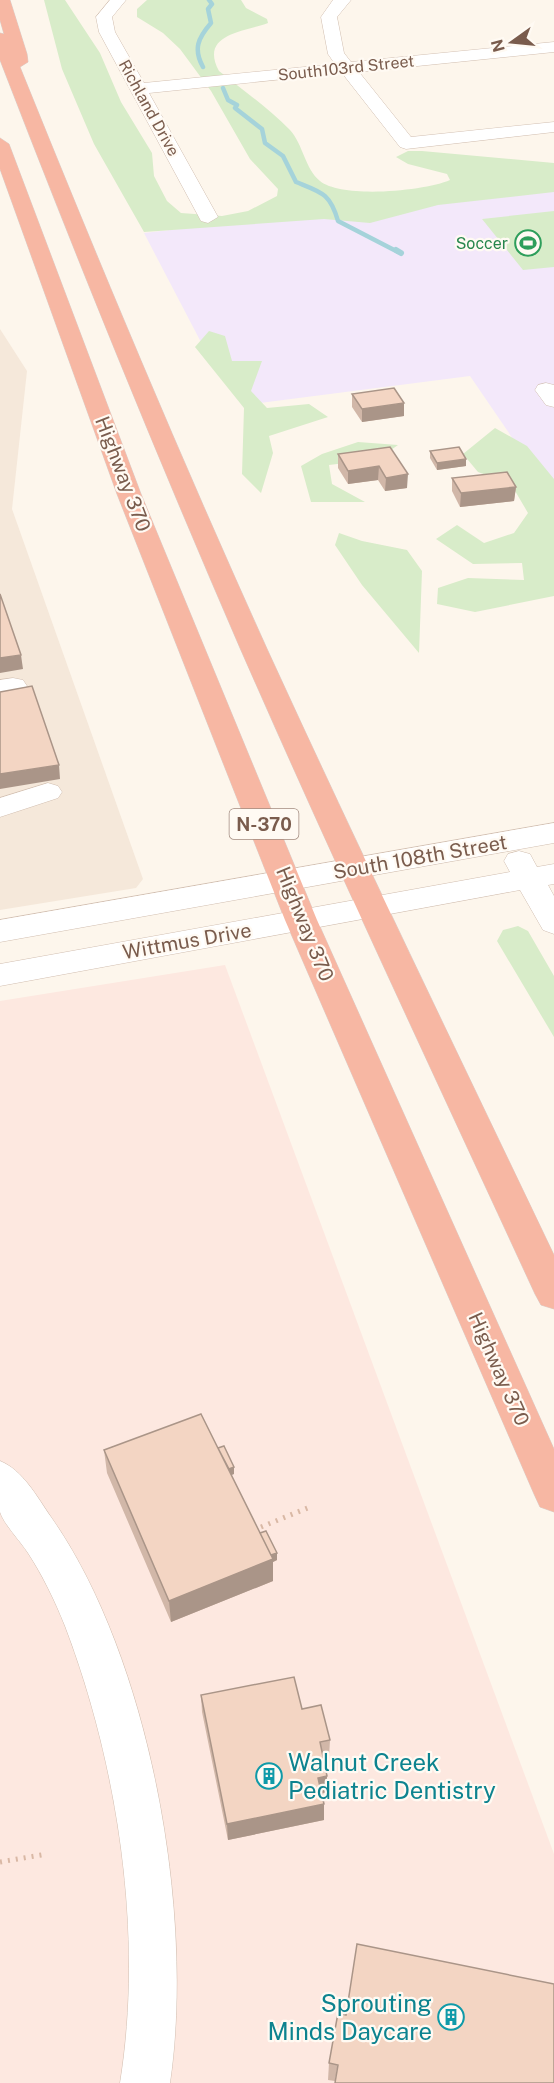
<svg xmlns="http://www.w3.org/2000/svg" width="554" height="2083" font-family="'Public Sans',sans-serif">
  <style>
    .residential { fill: #f5e8da }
    .commercial { fill: #fde8e0 }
    .education { fill: #f3e8fa }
    .green { fill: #d8ecc9 }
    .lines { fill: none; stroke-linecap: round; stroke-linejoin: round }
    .stream-far1 { stroke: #a5d3da; stroke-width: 4.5 }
    .stream { stroke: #a5d3da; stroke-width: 6 }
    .minor-casing { stroke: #d1beb0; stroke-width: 1 }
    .highway-casing { stroke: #dad1cd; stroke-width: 1 }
    .path { stroke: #d9b8a5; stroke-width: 5; stroke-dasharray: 2 6; stroke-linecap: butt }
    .minor { fill: #fff; fill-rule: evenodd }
    .highway { fill: #f7b7a3; fill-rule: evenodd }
    .wall { fill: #d1b7a8 }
    .shaded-wall { fill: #aa9588 }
    .building { fill: #f3d5c3; stroke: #aa9588; stroke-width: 1.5 }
    .labels { text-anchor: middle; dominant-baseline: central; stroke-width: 4.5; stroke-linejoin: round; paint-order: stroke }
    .far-street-label { font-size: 16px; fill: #7a5c4d; stroke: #fffaf3 }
    .far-leisure-label { font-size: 16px; fill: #27864d; stroke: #fffaf3; text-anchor: end }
    .shield { fill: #fffaf3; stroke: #a28b7f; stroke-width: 1.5 }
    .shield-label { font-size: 18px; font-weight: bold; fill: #7a5c4d }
    .street-label { font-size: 20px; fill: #7a5c4d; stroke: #fffaf3 }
    .near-culture-label { font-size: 24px; fill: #0d838f; stroke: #fffaf3; text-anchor: start }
  </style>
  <rect width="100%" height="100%" fill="#fdf6ec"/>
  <path class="residential" d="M0 329 27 371 12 509 143 879 136 888 0 910Z"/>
  <path class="commercial" d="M225 965 554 1854V2083H0V1001Z"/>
  <path class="education" d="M554 186V499L470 376 244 405 204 348 144 233Z"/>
  <path class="green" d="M44 0H65L100 53 121 102 152 153 154 176 167 201 181 213 222 216 248 211 277 196 278 189 250 159 211 91 180 49 163 33 137 17V9L147 0H241L246 8 267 19 268 23C244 32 199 34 219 71 243 90 268 108 290 130 303 144 305 169 320 181 342 199 425 191 450 180L447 174 408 164 396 157 408 151H422L554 163V192L438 205 370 223 324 219 144 232 94 144 62 69Z
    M554 211V267L523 270 482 219Z
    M209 331 225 336 232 361H262L251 391 267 408 309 404 328 417 269 436 273 453 261 493 242 474 244 408 195 347Z
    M495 428 527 446 554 479V596L475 612 437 604 438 588 468 578 524 580 522 563 473 564 436 539 457 525 484 543 514 533 528 513 511 484 478 472 463 454Z
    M358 442 398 445 378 459 329 465 332 484 365 502H311L301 466 322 454Z
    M339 533 362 541 407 550 422 571 419 653 362 585 335 545Z
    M518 926 528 931 554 976V1037L497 941 503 930Z"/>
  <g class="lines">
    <path class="stream-far1" d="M203 67C193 49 198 38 211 23L208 9 212 4 209 0
      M223 88 228 100 237 105 235 108 262 129 265 143 283 156 296 182C321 192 330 193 338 221L398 252"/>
    <path class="stream" d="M396 250 401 253"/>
    <g class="minor-casing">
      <path id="minor" d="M110 0H126L112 17 115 32 144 83 335 64 328 54 321 17 333 0H351L337 17 344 53 351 62 554 42V52L359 72 411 137 554 122V132L406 149 400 147 342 73 149 93 218 217 208 223 201 221 99 32 96 17Z
        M546 383 554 385V407L546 405 535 390 538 385Z
        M13 678 23 680 27 686 23 692 0 696V680Z
        M48 783 58 786 62 792 58 798 0 817V798Z
        M554 823V843L0 942V920Z
        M519 851 530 854 537 867 554 864V884L548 885 554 896V934L543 930 520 890 0 986V964L510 872 504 861 508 854Z
        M0 1461C23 1470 37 1497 51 1517 150 1658 195 1913 170 2083H120C144 1935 118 1765 65 1626 55 1601 43 1576 28 1553 21 1542 3 1523 0 1512 0 1498 0 1476 0 1461Z"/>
    </g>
    <g class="highway-casing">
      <path id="highway" d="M0 0H10L27 54 28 62 20 67C99 263 181 459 268 651 361 854 458 1054 554 1255V1309L541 1305 535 1294C436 1079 335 865 240 648 156 454 76 257 0 60V33L4 34 0 20Z
        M0 138 9 144 141 494 317 920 554 1449V1512L540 1507 534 1494 285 920 117 494 0 169Z"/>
    </g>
    <path class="path" d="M261 1527 310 1507
      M0 1862 47 1854"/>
    <use href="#minor" class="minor"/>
    <use href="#highway" class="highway"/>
  </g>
  <path class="wall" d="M352 394 404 416 362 422 352 407Z
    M390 447 407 488 385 491 378 480 348 484 338 468V454Z
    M430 451 466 459V466L437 470 430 458Z
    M452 478 516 487 514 501 460 507 452 491Z
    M218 1448 234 1474 231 1475 260 1533 277 1560 273 1562V1581L171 1622 107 1473 104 1450Z
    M201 1695 302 1709 330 1740 329 1757 324 1758 327 1776V1792L322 1794 324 1820 228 1840 202 1712Z
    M346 2015 335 2081 328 2080 329 2063Z"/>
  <path class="shaded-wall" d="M404 403V416L362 422V409Z
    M466 459V466L437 470V463Z
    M379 466 378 480 348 484V471Z
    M408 474 407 488 385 491 386 478Z
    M516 487 514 501 460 507 461 493Z
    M21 655 23 669 0 673V658Z
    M59 765 60 779 0 789V774Z
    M234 1467V1474L223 1478V1471Z
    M277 1553V1560L273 1562V1581L171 1622 169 1601Z
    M327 1776V1792L317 1794 318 1778Z
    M324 1804V1820L228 1840 227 1824Z"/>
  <path class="building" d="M394 388 404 403 362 409 352 394Z
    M390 447 408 474 386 478 379 466 348 471 338 454Z
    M459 447 466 459 437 463 430 451Z
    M507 472 516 487 461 493 452 478Z
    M0 594 21 655 0 658Z
    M32 686 59 765 0 774V692Z
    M201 1414 273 1559 169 1601 104 1450Z
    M224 1446 234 1467 229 1469 218 1448Z
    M266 1531 277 1553 271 1555 260 1533Z
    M294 1677 302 1709 321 1705 330 1740 320 1742 327 1776 318 1778 324 1804 227 1824 201 1695Z
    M357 1944 554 1984V2083H335L338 2065 329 2063 338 2013 346 2015Z"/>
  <defs>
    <g id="stadium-ring" transform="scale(1.35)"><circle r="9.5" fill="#fffaf3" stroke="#2e9e5b" stroke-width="1.5"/><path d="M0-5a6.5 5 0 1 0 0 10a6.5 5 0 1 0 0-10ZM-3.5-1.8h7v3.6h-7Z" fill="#2e9e5b"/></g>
    <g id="building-ring" transform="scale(1.35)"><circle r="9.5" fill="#fffaf3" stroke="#0f9aa8" stroke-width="1.5"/><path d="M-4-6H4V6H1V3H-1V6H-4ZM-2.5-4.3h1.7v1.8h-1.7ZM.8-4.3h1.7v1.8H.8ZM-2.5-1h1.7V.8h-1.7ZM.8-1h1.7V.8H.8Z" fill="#0f9aa8"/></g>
  </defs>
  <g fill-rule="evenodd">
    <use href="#stadium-ring" x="528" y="243"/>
    <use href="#building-ring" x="269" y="1776"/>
    <use href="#building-ring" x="451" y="2017"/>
  </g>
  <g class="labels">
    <g class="far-street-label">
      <text transform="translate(346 68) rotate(-6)">South103rd Street</text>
      <text transform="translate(149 108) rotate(61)">Richland Drive</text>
    </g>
    <g class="far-leisure-label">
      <text x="508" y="243">Soccer</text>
    </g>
    <rect class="shield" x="229.5" y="809" width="69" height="30" rx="4.5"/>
    <g class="shield-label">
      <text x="264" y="824">N-370</text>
    </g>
    <g class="street-label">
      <text transform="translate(123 474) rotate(69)">Highway 370</text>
      <text transform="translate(420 857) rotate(-10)">South 108th Street</text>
      <text transform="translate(305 924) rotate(68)">Highway 370</text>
      <text transform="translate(187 941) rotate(-10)">Wittmus Drive</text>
      <text transform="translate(499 1369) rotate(66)">Highway 370</text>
    </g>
    <g class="near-culture-label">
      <text x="288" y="1762">Walnut Creek<tspan x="288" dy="28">Pediatric Dentistry</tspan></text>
      <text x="432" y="2003" text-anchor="end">Sprouting<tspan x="432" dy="28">Minds Daycare</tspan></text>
    </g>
  </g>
  <g transform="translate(512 42) rotate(255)" stroke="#fffaf3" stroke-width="4.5" paint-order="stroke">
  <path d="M0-4.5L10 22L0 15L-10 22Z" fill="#7a5c4d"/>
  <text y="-9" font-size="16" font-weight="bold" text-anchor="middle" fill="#7a5c4d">N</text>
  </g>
</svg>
